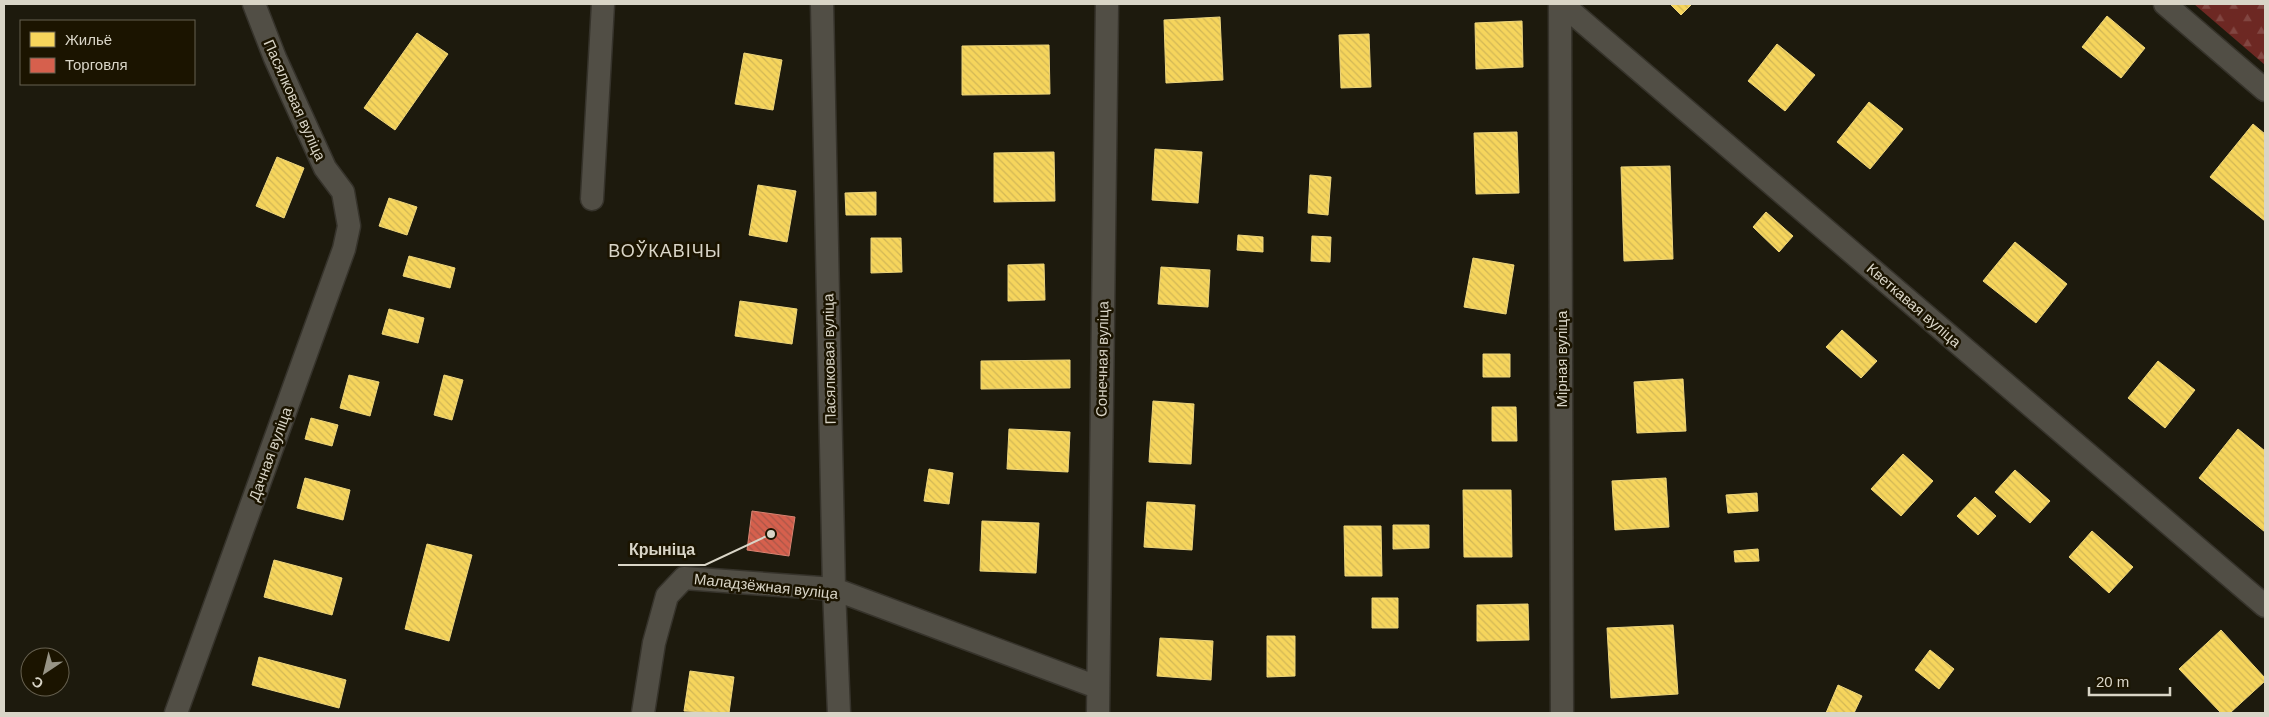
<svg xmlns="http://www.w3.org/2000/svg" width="2269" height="717" font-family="Arial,sans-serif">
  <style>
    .forest { fill: url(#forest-firs) }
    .homes { fill: url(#homes-back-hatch); stroke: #edd57c }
    .shops { fill: url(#shops-back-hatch); stroke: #d78372 }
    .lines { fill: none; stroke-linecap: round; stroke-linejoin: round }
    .minor-casing { stroke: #36332b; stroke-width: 25 }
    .minor { stroke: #514e45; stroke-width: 22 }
    .labels { text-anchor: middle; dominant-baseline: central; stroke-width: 5; stroke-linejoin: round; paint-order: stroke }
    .street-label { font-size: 15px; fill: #d9d5c7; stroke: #1b1400 }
    .quarter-label { font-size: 18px; letter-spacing: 1px; fill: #d9d5c7; stroke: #1b1400 }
    .leader { fill: none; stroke: #d9d5c7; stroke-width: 2 }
    .callout-dot { fill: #d9d5c7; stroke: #1b1400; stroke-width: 2 }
    .callout-label { font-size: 16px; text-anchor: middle; font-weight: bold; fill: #d9d5c7; stroke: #1b1400; stroke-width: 5; stroke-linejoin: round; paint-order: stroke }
  </style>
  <defs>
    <pattern id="forest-firs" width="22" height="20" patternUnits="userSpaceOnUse" patternTransform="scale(1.25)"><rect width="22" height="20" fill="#6d2823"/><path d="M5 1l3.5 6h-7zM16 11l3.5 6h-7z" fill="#814641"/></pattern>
    <pattern id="homes-back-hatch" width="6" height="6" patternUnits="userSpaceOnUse" patternTransform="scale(1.25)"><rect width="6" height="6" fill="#f6d55c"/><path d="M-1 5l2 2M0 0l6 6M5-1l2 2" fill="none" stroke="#d2b756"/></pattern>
    <pattern id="shops-back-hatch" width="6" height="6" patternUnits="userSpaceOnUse" patternTransform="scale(1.25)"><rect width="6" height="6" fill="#d6604d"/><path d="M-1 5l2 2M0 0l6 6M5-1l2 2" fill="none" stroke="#a95648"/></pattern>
  </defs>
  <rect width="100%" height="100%" fill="#1d1a0d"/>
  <path class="forest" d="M2194 4H2265V65Z"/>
  <path class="homes" d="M1670 4H1692L1681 15Z
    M2107 16 2145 48 2121 78 2082 47Z
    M1220 17 1223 80 1166 83 1164 20Z
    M1522 21 1523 67 1476 69 1475 23Z
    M417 33 448 54 395 130 364 108Z
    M1369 34 1371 87 1341 88 1339 35Z
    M1777 44 1815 75 1785 111 1748 81Z
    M1049 45 1050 94 962 95V46Z
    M744 53 782 60 773 110 735 104Z
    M1869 102 1903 129 1870 169 1837 142Z
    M2253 124 2265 134V221L2210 177Z
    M1517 132 1519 193 1476 194 1474 133Z
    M1155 149 1202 152 1198 203 1152 200Z
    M1054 152 1055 201 994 202V153Z
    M277 157 304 168 284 218 256 206Z
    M1670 166 1673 259 1624 261 1621 167Z
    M1310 175 1331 177 1328 215 1308 213Z
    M758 185 796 191 787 242 749 235Z
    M876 192V215H846L845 193Z
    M389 198 417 207 407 235 379 226Z
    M1766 212 1793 236 1779 252 1753 227Z
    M1238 235 1263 237V252L1237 250Z
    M1312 236 1331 237 1330 262 1311 261Z
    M871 238H901L902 272 871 273Z
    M2015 242 2067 284 2036 323 1983 281Z
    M409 256 455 268 450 288 403 276Z
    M1473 258 1514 265 1506 314 1464 307Z
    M1044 264 1045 300 1008 301V265Z
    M1161 267 1210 270 1208 307 1158 304Z
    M740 301 797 309 792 344 735 336Z
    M389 309 424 318 418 343 382 334Z
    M1842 330 1877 361 1861 378 1826 347Z
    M1483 354H1510V377H1483Z
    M1070 360V388L981 389V361Z
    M2158 361 2195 390 2165 428 2128 398Z
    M349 375 379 382 370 416 340 408Z
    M444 375 463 380 452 420 434 415Z
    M1683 379 1686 431 1637 433 1634 382Z
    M1153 401 1194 404 1191 464 1149 462Z
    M1492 407H1516L1517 441H1492Z
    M311 418 338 425 332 446 305 439Z
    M1009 429 1070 432 1068 472 1007 469Z
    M2238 429 2265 451V532L2199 478Z
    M1903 454 1933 481 1901 516 1871 489Z
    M929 469 953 473 949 504 924 501Z
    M2015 470 2050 501 2030 523 1995 492Z
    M305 478 350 490 343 520 297 508Z
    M1666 478 1669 527 1615 530 1612 481Z
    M1463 490H1511L1512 557H1464Z
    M1757 493 1758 511 1728 513 1726 495Z
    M1975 497 1996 516 1978 535 1957 516Z
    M1147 502 1195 505 1192 550 1144 547Z
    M982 521 1039 523 1036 573 980 571Z
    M1393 525H1429V548L1393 549Z
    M1344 526H1381L1382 576H1345Z
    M2092 531 2133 567 2109 593 2069 557Z
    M427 544 472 555 449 641 405 629Z
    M1758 549 1759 561 1735 562 1734 551Z
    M274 560 342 578 332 615 264 597Z
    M1372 598H1398V628H1372Z
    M1528 604 1529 640 1477 641V605Z
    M1673 625 1678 694 1611 698 1607 628Z
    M2221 630 2265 678V681L2230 713H2221L2179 669Z
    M1267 636H1295V676L1267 677Z
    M1160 638 1213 641 1211 680 1157 676Z
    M1930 650 1954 669 1939 689 1915 670Z
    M259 657 346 680 339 708 252 685Z
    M690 671 734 677 729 713 684 711Z
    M1838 685 1862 696 1854 713H1826Z"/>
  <path class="shops" d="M752 511 795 517 789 556 747 550Z"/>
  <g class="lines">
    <g class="minor-casing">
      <path id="minor" d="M822 4 834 589 839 713
        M1560 4 1562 713
        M1562 4 2265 606
        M2165 4 2265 90
        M592 199 603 4
        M176 713 344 249 349 226 343 192 325 168 275 58 254 4
        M643 713 654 643 667 596 684 578 834 589 1097 687
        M1098 713 1107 4"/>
    </g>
    <use href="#minor" class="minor"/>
  </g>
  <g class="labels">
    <g class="street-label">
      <text transform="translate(295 100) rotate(66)">Пасялковая вуліца</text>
      <text transform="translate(1914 305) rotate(41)">Кветкавая вуліца</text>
      <text transform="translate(829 359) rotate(-91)">Пасялковая вуліца</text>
      <text transform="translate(1102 359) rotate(-89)">Сонечная вуліца</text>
      <text transform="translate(1561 359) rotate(-90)">Мірная вуліца</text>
      <text transform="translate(270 454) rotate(-70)">Дачная вуліца</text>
      <text transform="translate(766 586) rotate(6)">Маладзёжная вуліца</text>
    </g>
    <g class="quarter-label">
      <text x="665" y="251">ВОЎКАВІЧЫ</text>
    </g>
  </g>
  <path class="leader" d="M771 534L705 565H618"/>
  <circle class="callout-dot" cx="771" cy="534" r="5"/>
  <g class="callout-label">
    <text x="662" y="555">Крыніца</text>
  </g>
  <rect width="2269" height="717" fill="none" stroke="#d9d5c7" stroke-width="10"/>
  <rect x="20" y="20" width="175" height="65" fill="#1b1400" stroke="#676150"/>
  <rect x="30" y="32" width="25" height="15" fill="#f6d55c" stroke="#676150"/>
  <text x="65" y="45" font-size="15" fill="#d9d5c7">Жильё</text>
  <rect x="30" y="58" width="25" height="15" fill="#d6604d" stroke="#676150"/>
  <text x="65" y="70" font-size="15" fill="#d9d5c7">Торговля</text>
  <g transform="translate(45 672) rotate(215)"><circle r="24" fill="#1b1400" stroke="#676150"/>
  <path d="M0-4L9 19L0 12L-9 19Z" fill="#979486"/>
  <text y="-8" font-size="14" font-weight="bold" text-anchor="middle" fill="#d9d5c7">С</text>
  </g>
  <path d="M2089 687v8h81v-8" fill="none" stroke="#d9d5c7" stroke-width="2.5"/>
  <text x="2096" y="687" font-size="15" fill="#d9d5c7" stroke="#1b1400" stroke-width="4" paint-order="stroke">20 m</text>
</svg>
